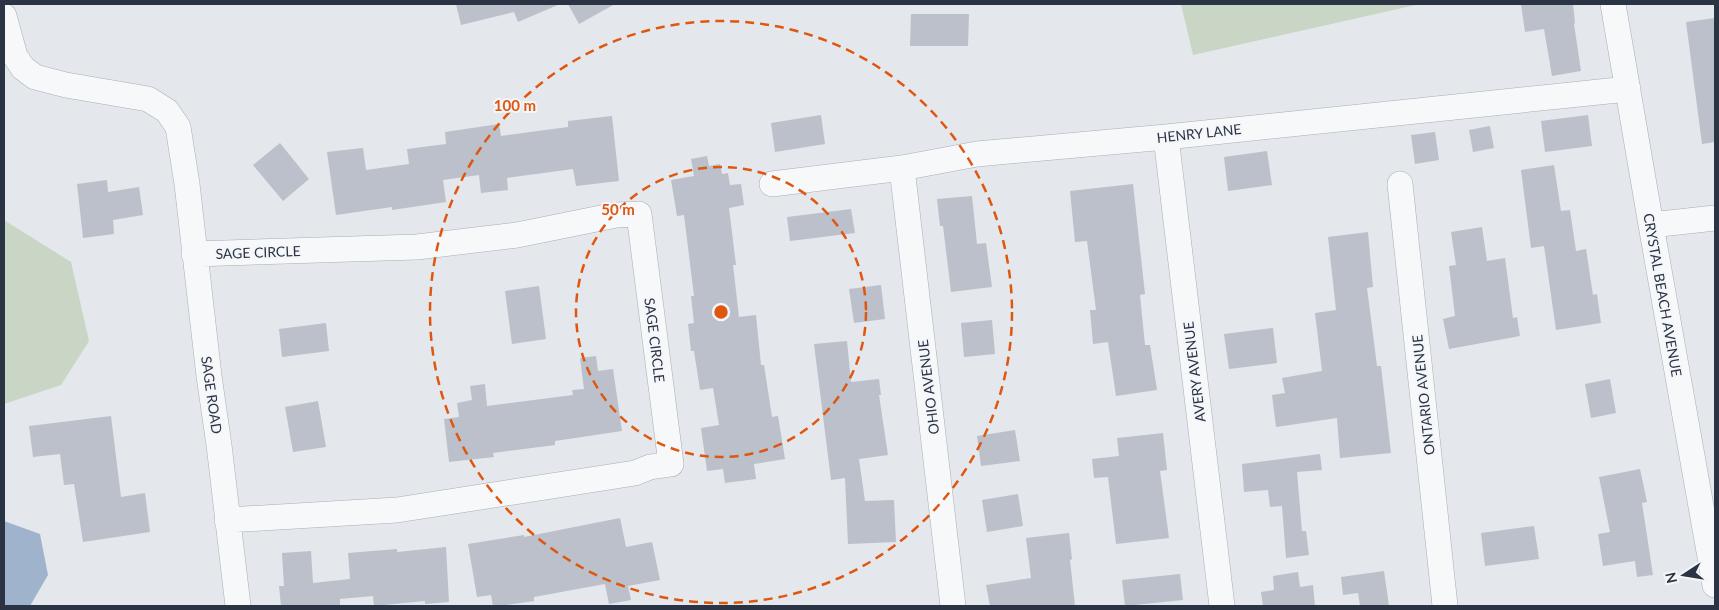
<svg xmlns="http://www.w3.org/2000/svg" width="1719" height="610" font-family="Lato,sans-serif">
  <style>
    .green { fill: #c9d6c5 }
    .water { fill: #9fb4cc }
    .building { fill: #bbc0ca }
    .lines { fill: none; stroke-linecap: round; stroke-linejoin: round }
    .minor-casing { stroke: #a9aeb7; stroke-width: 26 }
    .minor { stroke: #f7f8fa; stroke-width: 25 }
    .ring { fill: none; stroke: #df570f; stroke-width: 2.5; stroke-dasharray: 9 6 }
    .labels { text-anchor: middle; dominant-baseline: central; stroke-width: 4; stroke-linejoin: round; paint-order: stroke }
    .street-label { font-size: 14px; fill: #2b3445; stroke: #f4f6f9 }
    .centre { fill: #df570f; stroke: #f4f6f9; stroke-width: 2.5 }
    .ring-label { font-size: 15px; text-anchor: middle; font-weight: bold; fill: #df570f; stroke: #f4f6f9; stroke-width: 4; stroke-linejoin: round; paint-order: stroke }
  </style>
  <rect width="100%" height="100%" fill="#e4e7ec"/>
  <path class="green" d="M1181 4H1420L1193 55Z
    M4 220 71 262 89 341 61 385 4 404Z"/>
  <path class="water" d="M4 521 40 534 48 575 30 606H4Z"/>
  <path class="building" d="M456 4H560L518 22 514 12 461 25Z
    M568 4H615L579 24Z
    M1521 4H1573L1575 23 1574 24 1581 71 1552 76 1544 29 1525 32Z
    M911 14H969L968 46H910Z
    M1715 18V142L1702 144 1686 22Z
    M821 115 825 144 775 152 771 123Z
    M1588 115 1592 146 1545 152 1541 121Z
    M612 116 619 181 576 186 573 169 507 178 508 190 481 193 479 175 443 180 446 202 392 210V207L336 215 327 152 363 148 366 170 409 164 407 149 446 144 445 132 499 124 501 136 568 127V121Z
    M1490 126 1494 148 1473 152 1469 130Z
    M1435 132 1439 160 1415 164 1411 135Z
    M280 143 309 179 283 201 253 165Z
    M1267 151 1272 185 1228 191 1224 157Z
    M707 156 709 166 720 164 722 174 728 173 730 185 741 184 744 205 729 208 736 265H733L739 317 756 315 761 365H764L772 417 778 416 785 459 754 464 756 479 725 483 723 469 707 471 701 428 719 425 713 388 700 390 694 351H691L688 324 694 323 691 296H694L684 215 677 216 671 180 694 176 691 159Z
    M1554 165 1561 211 1570 210 1576 251 1586 249 1593 295 1597 294 1601 323 1556 330 1544 246 1531 248 1521 170Z
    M107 180 108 192 139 187 143 215 113 220 114 234 83 238 77 184Z
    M1133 184 1145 294 1140 295 1145 345H1150L1157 390 1116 396 1108 342 1093 344 1090 310H1096L1087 241 1075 242 1070 191Z
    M972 196 977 244 986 243 992 287 951 292 943 226H940L937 199Z
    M851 209 855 233 790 241 787 217Z
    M1482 227 1487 261 1505 258 1513 318 1517 317 1520 336 1449 349 1443 319 1455 316 1449 266 1456 265 1451 232Z
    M1368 232 1373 287 1367 288 1377 366H1381L1391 453 1340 458 1337 418 1276 427 1272 395 1285 393 1282 378 1322 371 1315 313 1336 310 1328 237Z
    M881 285 885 319 854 323 849 289Z
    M539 286 546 339 512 344 505 291Z
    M992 320 995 354 964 357 961 323Z
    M326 323 329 351 282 357 279 329Z
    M1273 328 1277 363 1229 369 1224 334Z
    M847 341 851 382 879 379 881 395H879L888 455 859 459 865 501 894 500 896 542 848 544 845 478 831 480 814 344Z
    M596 356 598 371 613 369 622 431 555 441V445L493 453 494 457 449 462 444 419 459 417 457 403 472 400 470 386 485 384 487 406 573 395 572 390 584 389 580 358Z
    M1610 379 1616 413 1591 418 1585 384Z
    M318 401 326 447 293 452 285 407Z
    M111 416 121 497 145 493 150 532 83 542 74 484 64 485 60 454 33 457 29 426Z
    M1015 430 1020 461 981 466 977 436Z
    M1163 433 1167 470 1160 471 1169 538 1116 544 1108 477 1094 478 1092 459 1119 456 1117 438Z
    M1320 454 1322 470 1297 472 1302 531H1306L1309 555 1286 558 1282 506 1270 507 1268 490 1244 492 1242 464Z
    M1640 469 1647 502 1642 503 1653 575 1637 577 1635 561 1603 566 1598 534 1610 532 1599 477Z
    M1018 494 1023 526 987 532 982 500Z
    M620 518 626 547 652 542 660 580 628 586 631 600 609 604 605 584 534 597V601L499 606H493L491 595 477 597 468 544 524 535V537Z
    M1534 526 1539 559 1485 566 1481 533Z
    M1069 533 1072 559 1070 560 1075 606H990L986 585 1031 578 1026 538Z
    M446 547 449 602 425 604V601L374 606 373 596 340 599V606H281L279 586H284L282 553 311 551 313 583 350 579 348 553 397 549V552Z
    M1384 571 1389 606H1360L1358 593 1343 595 1341 577Z
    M1298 572 1300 587 1313 585 1315 606H1263L1261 592 1274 590 1273 576Z
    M1180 574 1183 600 1125 606 1122 580Z"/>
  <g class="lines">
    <g class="minor-casing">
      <path id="minor" d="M1613 4 1651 225 1715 585
        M4 16 15 56 23 68 35 77 66 85 148 99 167 111 178 127 187 184 209 376 219 445 238 606
        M1166 137 1222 606
        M902 168 953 606
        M772 184 902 168 977 154 1166 137 1628 89
        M1400 184 1445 606
        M1651 225 1715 218
        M194 254 417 247 517 235 616 215 639 214 671 464 650 467 635 473 397 510 227 520"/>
    </g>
    <use href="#minor" class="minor"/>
  </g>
  <g class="ring">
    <circle cx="721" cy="312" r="145"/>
    <circle cx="721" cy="312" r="291"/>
  </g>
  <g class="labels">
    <g class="street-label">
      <text transform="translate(1199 133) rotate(-6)">HENRY LANE</text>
      <text transform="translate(258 252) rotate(-2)">SAGE CIRCLE</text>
      <text transform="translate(1663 295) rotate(80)">CRYSTAL BEACH AVENUE</text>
      <text transform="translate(655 340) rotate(83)">SAGE CIRCLE</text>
      <text transform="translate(1194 372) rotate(-97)">AVERY AVENUE</text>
      <text transform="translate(928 387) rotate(-97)">OHIO AVENUE</text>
      <text transform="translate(212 395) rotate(82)">SAGE ROAD</text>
      <text transform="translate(1423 395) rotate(-96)">ONTARIO AVENUE</text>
    </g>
  </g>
  <circle cx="721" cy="312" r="8" class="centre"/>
  <g class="ring-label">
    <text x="515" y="111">100 m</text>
    <text x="618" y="215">50 m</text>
  </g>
  <rect width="1719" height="610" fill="none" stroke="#2b3445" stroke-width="10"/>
  <g transform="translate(1684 575) rotate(258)" stroke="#f4f6f9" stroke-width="4" paint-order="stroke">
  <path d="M0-4L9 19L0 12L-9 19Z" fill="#2b3445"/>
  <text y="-8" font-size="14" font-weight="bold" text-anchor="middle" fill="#2b3445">N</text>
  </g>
</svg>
